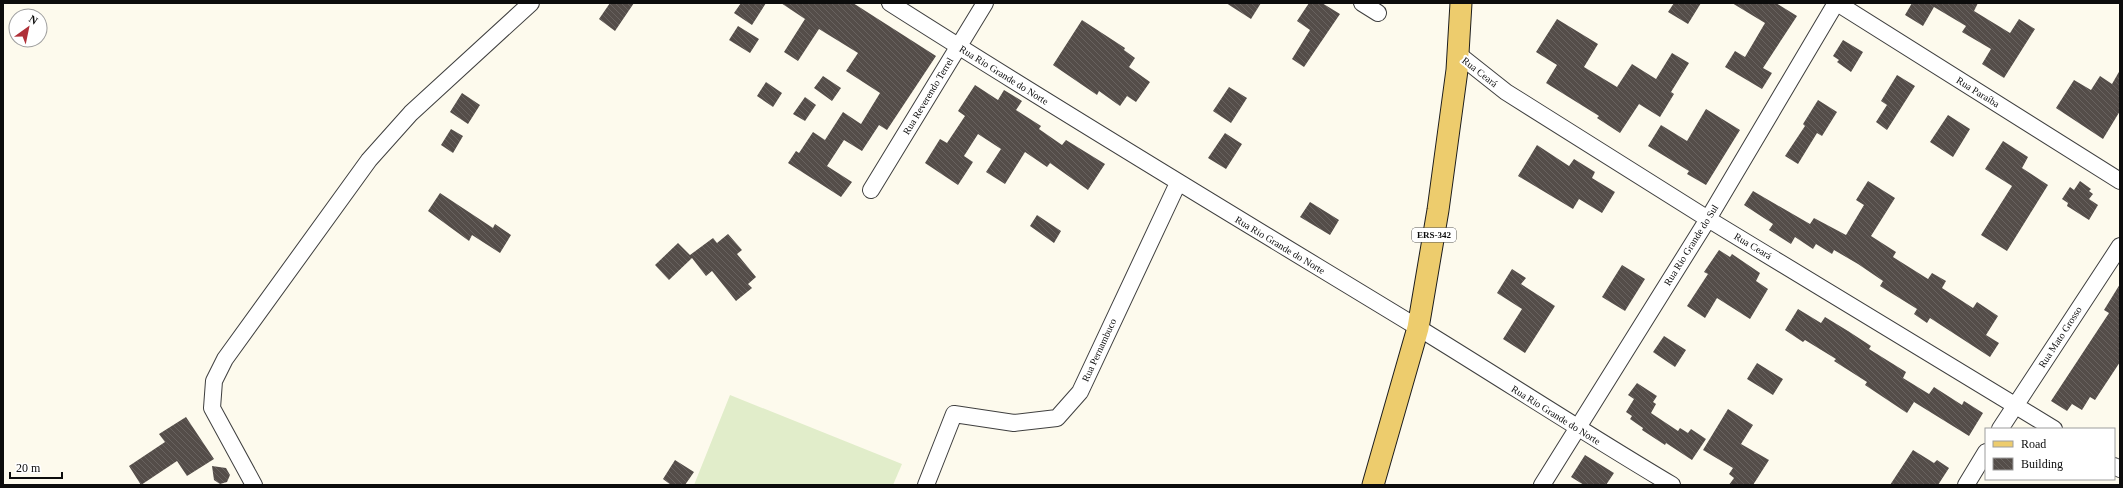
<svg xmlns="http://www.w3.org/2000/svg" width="2123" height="488" font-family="Georgia,serif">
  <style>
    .pitch { fill: #e1edca }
    .building { fill: url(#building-back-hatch) }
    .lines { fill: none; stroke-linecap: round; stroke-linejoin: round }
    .minor-casing { stroke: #3f3f3f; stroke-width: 18 }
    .major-casing { stroke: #1d1d1d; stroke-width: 23 }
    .minor { stroke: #fff; stroke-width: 16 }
    .major { stroke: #edcc6d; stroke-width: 21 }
    .labels { text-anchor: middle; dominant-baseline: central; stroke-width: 4; stroke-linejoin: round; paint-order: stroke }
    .shield { fill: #fff; stroke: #555; stroke-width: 1 }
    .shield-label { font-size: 9px; font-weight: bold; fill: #0c0c0c }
    .street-label { font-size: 10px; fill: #0c0c0c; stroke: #fff }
  </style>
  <defs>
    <pattern id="building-back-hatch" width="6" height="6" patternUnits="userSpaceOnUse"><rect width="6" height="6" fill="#544d49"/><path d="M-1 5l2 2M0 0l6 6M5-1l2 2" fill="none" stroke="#68625f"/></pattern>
  </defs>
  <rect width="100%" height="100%" fill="#fdfaed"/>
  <path class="pitch" d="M730 395 902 464 893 485H694Z"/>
  <path class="building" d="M610 3H634L615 31 599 19Z
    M741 3H766L752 25 734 13Z
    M781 3H853L936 56 887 130 879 125 862 151 844 140 827 166 852 182 841 197 788 163 796 151 799 153 813 132 825 140 843 112 861 124 880 93 846 71 858 53 819 29 798 61 784 52 805 19Z
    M1226 3H1261L1251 19Z
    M1309 3H1322L1340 14 1304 67 1292 59 1310 30 1297 21Z
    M1674 3H1701L1688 24 1668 12Z
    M1732 3H1776L1797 16 1763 68 1772 73 1762 89 1725 67 1735 51 1745 57 1765 23Z
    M1912 3H1978L1974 11 2010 33 2019 19 2035 29 2004 78 1982 64 1991 49 1962 32 1966 26 1934 7 1923 26 1905 15Z
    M1557 19 1598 44 1584 67 1617 87 1632 64 1656 79 1672 53 1689 63 1671 92 1674 94 1660 117 1639 104 1620 133 1597 118 1599 116 1546 83 1557 65 1536 52Z
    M1082 20 1125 48 1124 50 1135 58 1129 67 1150 82 1136 102 1127 96 1120 106 1099 91 1097 95 1053 65Z
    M738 26 759 39 750 53 729 40Z
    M1843 40 1863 52 1851 72 1837 62 1839 60 1833 56Z
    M2120 70V111L2103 139 2056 108 2074 80 2091 90 2100 76 2112 84Z
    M1897 75 1915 86 1887 130 1876 122 1887 105 1881 101Z
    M823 76 841 88 832 101 814 88Z
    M766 82 782 93 773 107 757 96Z
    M975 85 998 100 1004 90 1022 101 1016 110 1041 126 1039 129 1062 145 1066 140 1105 164 1088 190 1050 163 1047 167 1025 152 1005 184 986 172 1001 149 978 134 964 156 973 162 958 185 925 163 940 139 947 143 965 116 958 111Z
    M1229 87 1247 98 1231 123 1213 111Z
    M462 93 480 105 468 124 450 112Z
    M805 97 816 105 805 121 793 114Z
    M1818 100 1837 112 1822 136 1817 133 1798 164 1785 156 1805 126 1803 124Z
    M1706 109 1740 130 1706 185 1687 174 1689 171 1648 146 1661 125 1687 141Z
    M1948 115 1970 129 1953 157 1930 142Z
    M451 129 463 136 453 153 441 145Z
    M1225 133 1242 144 1226 169 1208 158Z
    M2003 141 2028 157 2022 168 2048 185 2007 251 1981 235 2012 186 1985 169Z
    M1537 145 1569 166 1574 159 1595 172 1592 178 1615 192 1602 213 1579 199 1573 209 1518 176Z
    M1868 181 1895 198 1871 236 1896 252 1893 257 1928 279 1932 273 1946 281 1942 288 1973 308 1977 302 1998 316 1986 335 1999 343 1990 357 1930 318 1927 323 1914 314 1917 309 1880 286 1883 281 1858 264 1834 250 1832 254 1816 244 1813 249 1795 237 1791 244 1769 230 1773 224 1744 205 1753 191 1810 224 1814 218 1846 235 1864 205 1856 200Z
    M2080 181 2091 189 2089 191 2093 194 2089 199 2098 205 2089 220 2067 206 2068 203 2062 199 2070 187 2074 190Z
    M440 193 493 228 495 224 511 235 500 253 472 235 469 241 428 211Z
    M1310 202 1339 220 1330 235 1300 217Z
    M1037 215 1061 231 1054 243 1030 226Z
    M728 234 742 250 737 254 756 277 748 284 752 288 736 301 712 271 706 276 692 258 669 280 655 265 678 243 690 255 713 238 717 243Z
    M1719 250 1730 257 1732 254 1760 273 1756 281 1768 289 1750 319 1717 298 1705 318 1687 306 1708 274 1704 272Z
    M1622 265 1645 279 1625 311 1602 297Z
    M1512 269 1526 278 1521 284 1555 306 1525 353 1503 339 1522 309 1497 293Z
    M2120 284V362L2095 400 2090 397 2082 410 2072 404 2067 411 2051 401 2109 313 2104 310Z
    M1798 309 1821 323 1825 317 1848 331 1871 346 1869 349 1906 372 1903 378 1929 394 1934 387 1962 405 1964 401 1983 413 1969 436 1914 402 1907 413 1865 385 1867 382 1834 361 1836 359 1805 340 1803 342 1785 330Z
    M1664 336 1686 350 1675 367 1653 352Z
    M1757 363 1783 379 1773 395 1747 379Z
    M1637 383 1657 396 1653 402 1656 404 1651 413 1678 431 1680 428 1688 433 1691 429 1706 439 1692 460 1666 443 1665 445 1642 430 1643 428 1630 419 1632 416 1626 412 1634 399 1628 395Z
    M1728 409 1753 425 1741 444 1769 460 1753 485H1729L1734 478 1729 474 1733 468 1703 450Z
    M186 417 214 459 187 476 177 461 141 485 129 466 165 442 159 434Z
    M1913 450 1934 463 1937 460 1949 468 1938 485H1890Z
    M1585 455 1614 473 1606 485H1584L1571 477Z
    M675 460 694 472 685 485H671L663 479Z
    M212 466 226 468 230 475 227 482 220 484 214 480Z"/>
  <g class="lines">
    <g class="minor-casing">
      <path id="minor" d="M890 3C1064 114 1241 220 1417 327 1502 379 1586 434 1672 485
        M1362 3 1378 13
        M1837 3 2120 181
        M1458 54 1506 92 1708 219 2054 429
        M871 190 985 3
        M2000 429 2120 246
        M2114 466 2120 469
        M254 485 212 408 214 381 225 359 369 160 411 113 531 3
        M926 485 954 414 1014 423 1057 418 1080 392 1178 183
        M1542 485 1708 219 1836 3
        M1966 485 1986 452"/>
    </g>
    <g class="major-casing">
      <path id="major" d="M1373 485 1418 328 1438 210 1457 70 1461 3"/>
    </g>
    <use href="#minor" class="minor"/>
    <use href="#major" class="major"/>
  </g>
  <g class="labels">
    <rect class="shield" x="1412" y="228" width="44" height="14" rx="3"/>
    <g class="shield-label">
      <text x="1434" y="235">ERS-342</text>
    </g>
    <g class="street-label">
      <text transform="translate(1480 72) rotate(38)">Rua Ceará</text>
      <text transform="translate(1004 75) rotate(32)">Rua Rio Grande do Norte</text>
      <text transform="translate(1978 92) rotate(32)">Rua Paraíba</text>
      <text transform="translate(928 96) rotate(-59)">Rua Reverendo Terrel</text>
      <text transform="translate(1280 245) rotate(31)">Rua Rio Grande do Norte</text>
      <text transform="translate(1691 245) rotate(-58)">Rua Rio Grande do Sul</text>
      <text transform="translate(1753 246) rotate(31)">Rua Ceará</text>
      <text transform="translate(2060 337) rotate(-57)">Rua Mato Grosso</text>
      <text transform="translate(1099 350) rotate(-65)">Rua Pernambuco</text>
      <text transform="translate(1556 415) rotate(32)">Rua Rio Grande do Norte</text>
    </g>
  </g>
  <rect width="2123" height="488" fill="none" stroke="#0c0c0c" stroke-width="8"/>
  <rect x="1985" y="428" width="130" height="52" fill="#ffffff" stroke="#9e9e9e"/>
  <rect x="1993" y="441" width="20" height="6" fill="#edcc6d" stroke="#9e9e9e"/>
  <text x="2021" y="448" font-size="12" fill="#0c0c0c">Road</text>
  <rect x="1993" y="458" width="20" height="12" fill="url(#building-back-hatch)" stroke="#9e9e9e"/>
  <text x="2021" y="468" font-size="12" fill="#0c0c0c">Building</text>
  <g transform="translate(28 28) rotate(33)"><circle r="19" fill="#ffffff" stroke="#9e9e9e"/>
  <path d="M0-3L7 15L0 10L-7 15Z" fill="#b03038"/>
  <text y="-6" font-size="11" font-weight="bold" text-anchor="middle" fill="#0c0c0c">N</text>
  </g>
  <path d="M10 472v6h52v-6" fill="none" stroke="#0c0c0c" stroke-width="2"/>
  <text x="16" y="472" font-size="12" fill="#0c0c0c" stroke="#ffffff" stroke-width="3" paint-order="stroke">20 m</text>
</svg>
